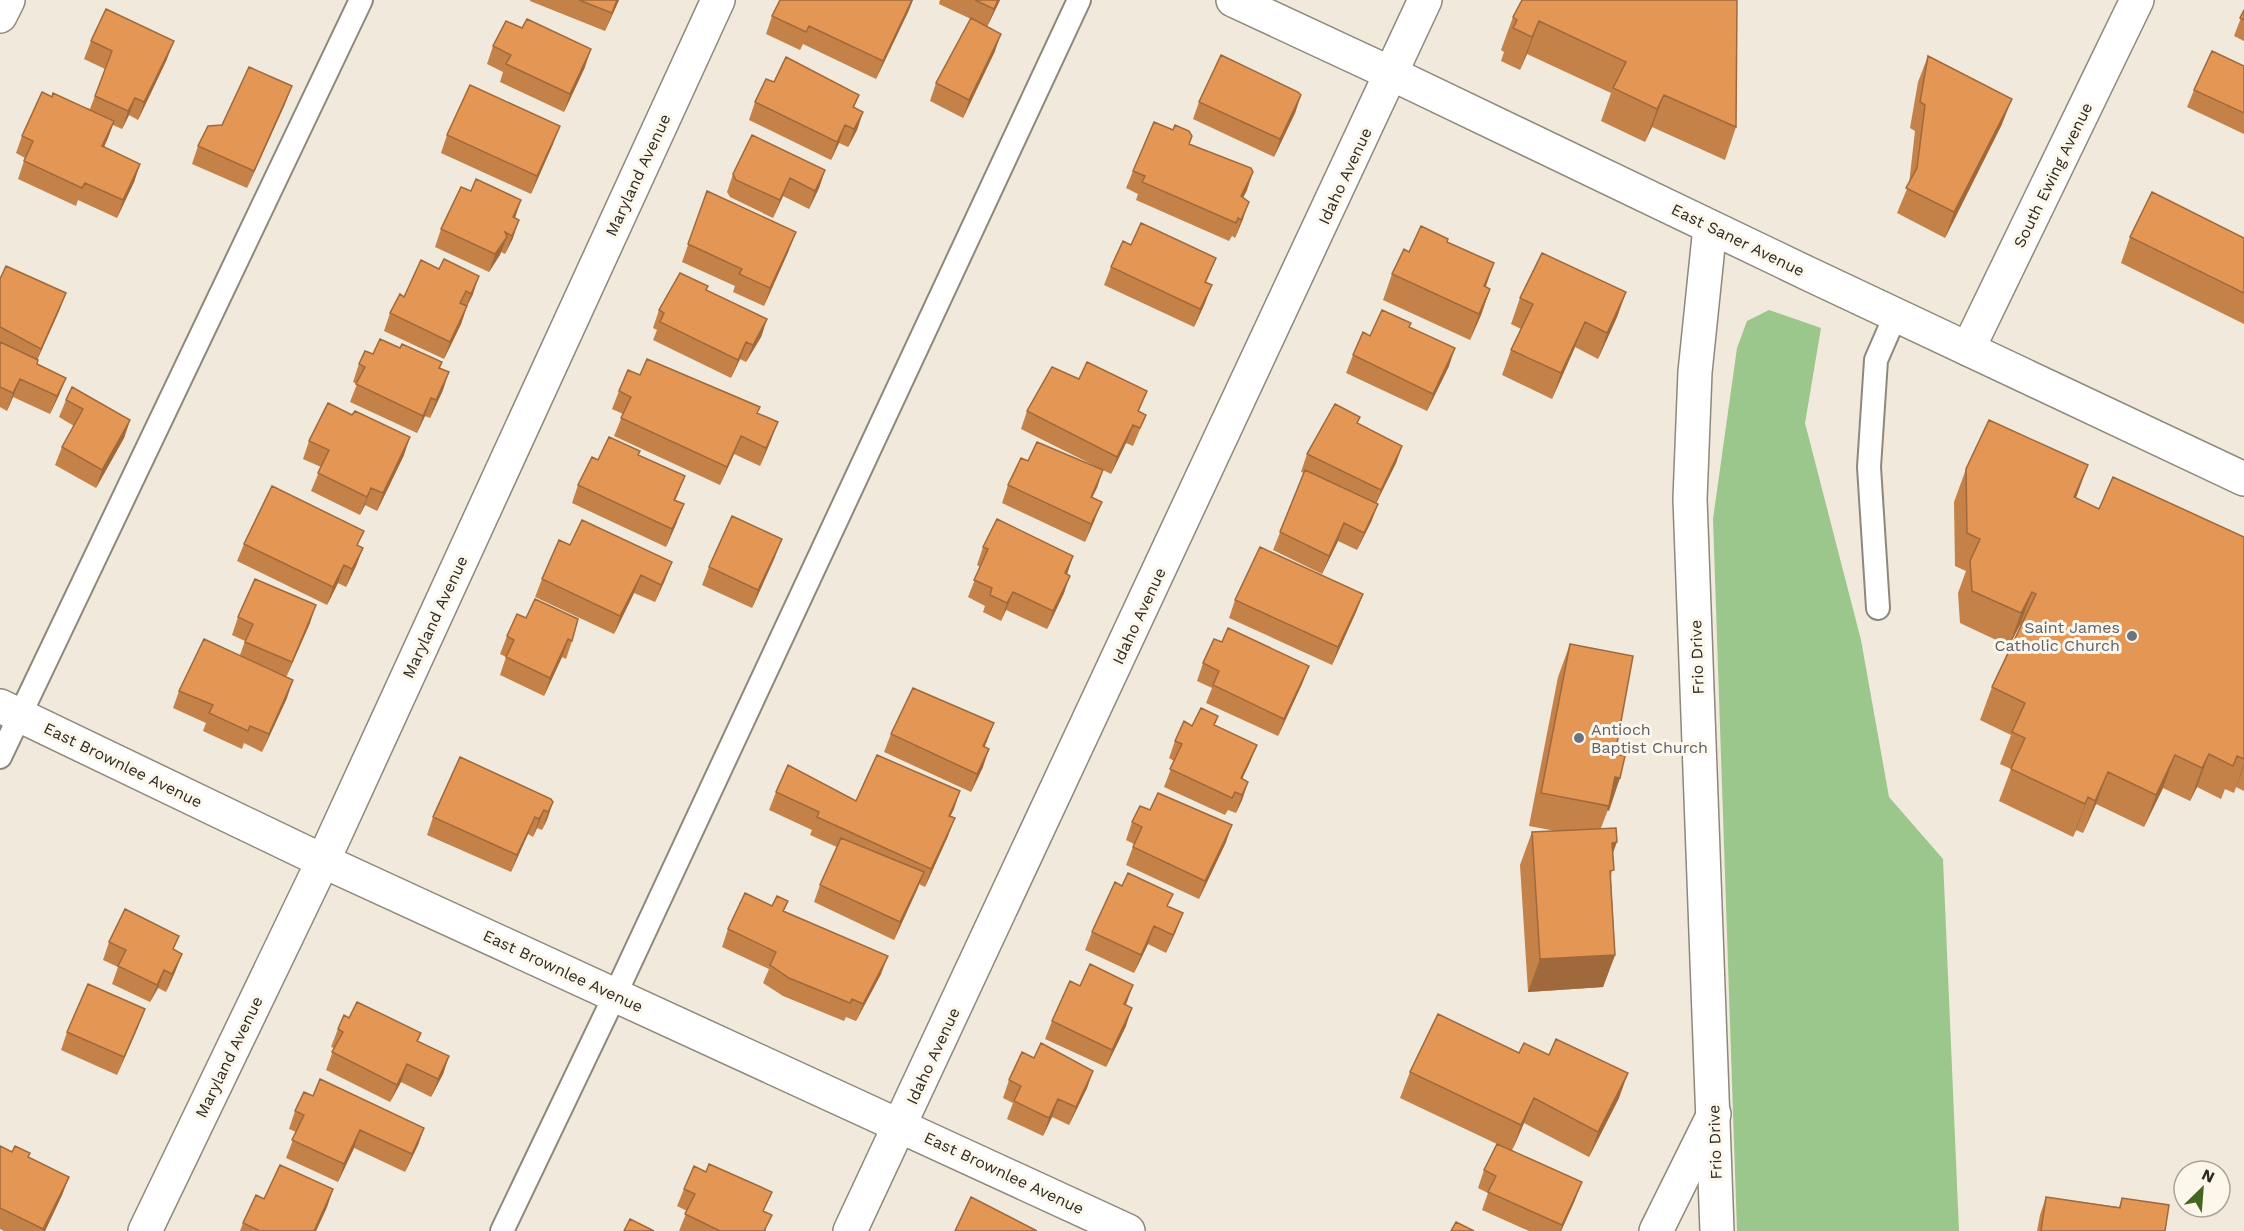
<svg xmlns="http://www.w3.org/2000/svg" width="2244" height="1231" font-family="'Work Sans',sans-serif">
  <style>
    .green { fill: #9bc78c }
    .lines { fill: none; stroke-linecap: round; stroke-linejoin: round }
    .service-casing { stroke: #8e887c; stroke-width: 26 }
    .minor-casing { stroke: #8e887c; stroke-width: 36 }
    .tertiary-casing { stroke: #8e887c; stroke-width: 36 }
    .secondary-casing { stroke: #8e887c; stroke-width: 36 }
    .service { stroke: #fff; stroke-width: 22 }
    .minor { stroke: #fff; stroke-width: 33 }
    .tertiary { stroke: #fff; stroke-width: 33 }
    .secondary { stroke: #fff; stroke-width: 33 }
    .wall { fill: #c48148 }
    .shaded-wall { fill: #a0693b }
    .building { fill: #e49654; stroke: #a0693b; stroke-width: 1.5 }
    .worship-dot { fill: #6b7280; stroke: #fdf6ea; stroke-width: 2 }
    .labels { text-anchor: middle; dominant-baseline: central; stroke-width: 6; stroke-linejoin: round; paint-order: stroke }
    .street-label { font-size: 16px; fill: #2c2924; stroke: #fdf6ea }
    .worship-label { font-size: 16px; fill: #5b616d; stroke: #fdf6ea; text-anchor: end }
  </style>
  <rect width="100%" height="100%" fill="#f0e9dc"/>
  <path class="green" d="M1769 310 1821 328 1805 423 1861 640 1889 797 1943 859 1959 1231H1737L1713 519 1737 348 1747 321Z"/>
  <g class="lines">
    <g class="service-casing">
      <path id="service" d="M1878 608 1869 467 1876 360 1896 314
        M0 757 361 0
        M502 1231 615 995 1079 0"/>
    </g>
    <g class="minor-casing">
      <path id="minor" d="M1968 349 2137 0
        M0 706 323 861 1128 1231
        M145 1231 323 861 718 0
        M850 1231 1425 0
        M1656 1231 1714 1114"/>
    </g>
    <g class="tertiary-casing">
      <path id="tertiary" d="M1233 0 1392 74 1811 275 2244 479
        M1710 227 1695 372 1690 499 1717 1231"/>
    </g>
    <g class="secondary-casing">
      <path id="secondary" d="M0 16 8 0"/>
    </g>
    <use href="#service" class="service"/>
    <use href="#minor" class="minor"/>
    <use href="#tertiary" class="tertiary"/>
    <use href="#secondary" class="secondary"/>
  </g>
  <path class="wall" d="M530 0H619L605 31 530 1Z
    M940 0H1000L987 27 995 51 963 118 930 101 936 83 971 19 939 4Z
    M1522 0 1736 127 1725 160 1652 127 1645 142 1601 121 1611 93 1527 54 1520 70 1501 61 1504 52 1501 50 1513 17Z
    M909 10 876 79 803 44 800 50 766 34 772 16Z
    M2244 10V41L2234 36Z
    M91 41 167 59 138 120 129 115 122 129 113 125 104 147 140 164 134 182 117 218 78 200 76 206 18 179 25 158 16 153 22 136 52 97 90 109 105 69 84 59Z
    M493 46 585 67 564 112 500 82 503 72 487 64Z
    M1928 56 2002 124 1945 238 1897 213 1909 184 1915 131 1910 128 1918 82Z
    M2244 66V134L2187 107 2194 90Z
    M774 82 859 95 854 108 863 112 857 130 848 147 839 143 831 160 749 120 755 102Z
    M1301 95 1295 113 1274 157 1193 119 1199 102Z
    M285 104 247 188 192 164 198 146 222 125Z
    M447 135 553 144 531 194 441 153Z
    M1189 144 1247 190 1243 198V219L1235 238 1232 236 1229 241 1136 200 1138 194 1126 188 1133 171Z
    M825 170 819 188 809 209 783 196 773 218 730 197 727 192 733 174Z
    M707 191 789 250 764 306 733 292 735 286 682 262Z
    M515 218 513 238 505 254 501 252 489 272 435 247 441 229Z
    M2130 237 2244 238V324L2121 263Z
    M1447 242 1486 287 1490 289 1481 315 1470 340 1383 300 1392 274 1409 252Z
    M1131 245 1216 258 1206 283 1205 303 1194 327 1104 285 1111 267Z
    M421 260 473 294 467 306 461 324 444 359 384 331 390 313 404 297Z
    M0 279 66 293 59 311 37 360V364L66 378 59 395 50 414 13 397 7 411 0 407Z
    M707 291 767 319 761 337 746 362 740 359 731 378 653 340 657 330 653 328 659 310Z
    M1626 292 1617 317 1598 359 1575 347 1552 399 1502 375 1511 350 1521 329 1511 324 1520 298Z
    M1410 327 1449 366 1427 411 1346 373 1353 355 1370 336Z
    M400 348 442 362 440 368 443 390 430 418 425 416 417 433 350 402 357 384 353 382 359 364 373 354Z
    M640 375 758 414 771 440 760 466 734 454 720 485 614 436 623 414 612 409 619 391Z
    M66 400 130 420 124 438 96 488 55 465 62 447 74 426 59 417Z
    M1027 411H1139L1146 415 1133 446 1126 443 1111 474 1021 429Z
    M1358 424 1402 446 1396 463 1376 504H1378L1371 522 1357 550 1338 541 1322 574 1273 550 1304 473 1301 472 1307 454Z
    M309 441 404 455 377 511 365 505 360 515 311 491 321 467 303 459Z
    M639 455 685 476 675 500 677 522 666 547 572 503 578 485 598 460Z
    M1028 461 1103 470 1092 497 1095 519 1085 542 1002 503 1008 485Z
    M1966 469 2076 498 2099 509 2244 537V791L2236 787 2234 793 2225 789 2221 799 2197 787 2190 801 2163 788 2144 827 2096 804 2083 833 2076 830 2073 837 1999 801 2011 769 2000 764 2011 735 1980 720 1992 687 2021 625H2020L2009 646 1960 623 1958 593 1966 571 1955 566 1954 502Z
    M244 544 358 546 363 548 356 566 346 587 338 583 327 605 237 561Z
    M570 545 665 580 655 602 634 593 614 634 535 597 542 579Z
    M983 547 1073 556 1067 574 1064 593 1047 629 1006 610 1001 621 983 612 985 606 968 597 980 567 977 565Z
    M775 557 752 608 702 585 709 567Z
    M1363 594 1356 612 1332 665 1229 618 1235 600Z
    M238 617 310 623 286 677 287 698 262 752 244 743 242 749 203 731 206 723 173 708 179 691 240 655 245 641 232 635Z
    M526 618 572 641 566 659 562 657 544 696 500 675 506 657 500 654 507 636Z
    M1222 642 1309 666 1302 684 1278 736 1206 703 1212 688 1197 681 1203 663Z
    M1570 644 1615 754 1620 778 1601 828 1613 854 1611 879 1615 955 1603 987 1528 992 1520 865 1532 832 1556 831 1529 826 1558 677Z
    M1215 725 1257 745 1250 762 1242 779 1248 782 1242 800 1236 813 1228 810 1225 815 1164 787 1174 761 1169 758 1175 741 1192 726Z
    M891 734 987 741 984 747 983 767 971 792 884 752Z
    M776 792 856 801 954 809 950 816 948 836 925 887 919 884 894 940 814 902 820 885 837 847 810 835 812 830 769 810Z
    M553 802 542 830 537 828 533 837 528 834 511 872 427 835 433 817Z
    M1132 822 1226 842 1199 899 1126 865 1134 844 1126 840Z
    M788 901 784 911 881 974 856 1021 846 1017 844 1021 783 996 763 983 769 969 722 947 728 929 772 906Z
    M1168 907 1176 931 1166 953 1148 944 1134 973 1085 950 1092 932Z
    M109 942 174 950 182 954 175 972 166 992 158 988 150 1002 112 984 118 967 103 960Z
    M1126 1005V1026L1106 1067 1045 1039 1052 1021Z
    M349 1018 421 1033 418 1041 449 1056 443 1074 431 1097 401 1082 390 1102 326 1070 334 1048 331 1047 338 1029Z
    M138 1027 117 1075 61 1050 67 1032Z
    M1519 1053 1619 1098 1589 1157 1524 1123 1512 1150 1575 1200 1561 1231H1529L1482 1210 1488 1193 1478 1188 1484 1170 1497 1144 1400 1098 1410 1072Z
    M1034 1058 1093 1071 1087 1088 1069 1125 1052 1117 1043 1136 1007 1119 1013 1103 1003 1098 1009 1080Z
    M313 1096 424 1128 418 1145 405 1172 354 1148 338 1182 286 1158 296 1132 289 1129 295 1111Z
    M0 1146 12 1152 29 1157 69 1177 62 1195 45 1231H4L0 1229Z
    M333 1189 327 1207 316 1231H240L243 1223 264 1199Z
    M684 1189 764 1212 766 1231H679L687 1211 677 1206Z
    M2046 1197 2119 1207 2122 1198 2165 1231H2037L2040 1215Z"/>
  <path class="shaded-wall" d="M617 0H619L605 31 612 13Z
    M912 0H913L909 10 876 79 883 61Z
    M998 0H1000L987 27 994 9Z
    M1539 21 1527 54 1520 70 1532 37Z
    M1001 34 995 51 963 118 969 100Z
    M174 41 167 59 138 120 144 102Z
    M591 49 585 67 564 112 570 94Z
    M292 86 285 104 247 188 254 171Z
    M1301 95 1295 113 1274 157 1280 139Z
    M1664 95 1652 127 1645 142 1657 109Z
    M135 98 129 115 122 129 128 111Z
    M2012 99 2002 124 1945 238 1954 212Z
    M863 112 857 130 848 147 854 129Z
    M114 121 108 138 96 164 102 146Z
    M845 125 839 143 831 160 837 142Z
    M560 126 553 144 531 194 537 176Z
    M140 164 134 182 117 218 123 200Z
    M825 170 819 188 809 209 815 191Z
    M1253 172 1247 190 1234 214 1241 196Z
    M790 178 783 196 773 218 780 200Z
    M521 200 515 218 506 235 513 217Z
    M1249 202 1243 219 1235 238 1241 220Z
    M519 220 513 238 505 254 512 236Z
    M796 232 789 250 764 306 770 288Z
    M507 237 500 255 489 272 495 254Z
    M1494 263 1485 289 1484 286Z
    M479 276 473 294 464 312 471 294Z
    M1212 285 1205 303 1194 327 1200 309Z
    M1490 289 1481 315 1470 340 1479 314Z
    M1626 292 1617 317 1598 359 1607 333Z
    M66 293 59 311 34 367 41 349Z
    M467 306 461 324 444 359 450 342Z
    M767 319 761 337 746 362 753 345Z
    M1585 322 1575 347 1552 399 1561 373Z
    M746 342 740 359 731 378 738 360Z
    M1455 348 1449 366 1427 411 1433 394Z
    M449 372 443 390 430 418 436 400Z
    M66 378 59 395 50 414 57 396Z
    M20 379 13 397 7 411 13 393Z
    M1147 391 1126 443 1111 474 1117 457Z
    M431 398 425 416 417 433 423 416Z
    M130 420 124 438 96 488 102 470Z
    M778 422 771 440 760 466 766 448Z
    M741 436 734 454 720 485 727 467Z
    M410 437 404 455 377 511 383 493Z
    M1402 446 1396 463 1374 507 1381 490Z
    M2088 465 2076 498 2074 497Z
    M1103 470 1097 488 1084 514 1091 497Z
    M685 476 678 494 667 518 674 500Z
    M371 488 365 505 360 515 367 497Z
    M1102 502 1095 519 1085 542 1091 524Z
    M684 504 677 522 666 547 672 529Z
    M1378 504 1371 522 1357 550 1364 533Z
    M1344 523 1338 541 1322 574 1329 556Z
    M782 539 775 557 752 608 758 590Z
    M363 548 356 566 346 587 352 569Z
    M1073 556 1067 574 1065 573Z
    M672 562 665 580 655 602 661 585Z
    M344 565 338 583 327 605 333 587Z
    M641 575 634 593 614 634 620 616Z
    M1070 576 1064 593 1047 629 1053 611Z
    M1013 592 1006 610 1001 621 1007 603Z
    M2032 592 2020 625 2009 646 2021 613Z
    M1363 594 1356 612 1332 665 1338 647Z
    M316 605 310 623 285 680 292 662Z
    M568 639 562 657 544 696 550 678Z
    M1309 666 1302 684 1278 736 1284 719Z
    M293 680 287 698 262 752 269 734Z
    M994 723 987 741 977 764 983 746Z
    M1257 745 1250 762 1236 792 1241 778Z
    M989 749 983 767 971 792 977 774Z
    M2209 754 2197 787 2190 801 2202 768Z
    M2175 755 2163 788 2144 827 2156 795Z
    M2244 764V766L2234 793Z
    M2108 772 2096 804 2083 833 2095 801Z
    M1615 777 1620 778 1609 811 1607 810Z
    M1248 782 1242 800 1236 813 1242 795Z
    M960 791 954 809 942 833 949 816Z
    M2088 797 2076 830 2073 837 2085 804Z
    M553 802 547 820 542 830 548 812Z
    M544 810 537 828 533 837 539 819Z
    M535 817 528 834 511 872 517 855Z
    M955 818 948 836 925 887 931 869Z
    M1232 825 1226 842 1199 899 1205 881Z
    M1617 842 1605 875 1612 843Z
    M924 872 917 890 894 940 900 922Z
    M1183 913 1176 931 1166 953 1173 935Z
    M1154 926 1148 944 1134 973 1141 955Z
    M182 954 175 972 166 992 172 974Z
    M1615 955 1603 987 1528 992 1540 959Z
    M888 956 881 974 856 1021 863 1004Z
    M164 970 158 988 150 1002 157 985Z
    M1133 985 1127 1002 1117 1022 1124 1004Z
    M1132 1008 1126 1026 1106 1067 1112 1050Z
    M145 1009 138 1027 117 1075 124 1057Z
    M449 1056 443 1074 431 1097 438 1079Z
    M407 1064 401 1082 390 1102 397 1085Z
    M1093 1071 1087 1088 1069 1125 1076 1107Z
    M1628 1073 1619 1098 1589 1157 1598 1132Z
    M1534 1098 1524 1123 1512 1151 1521 1125Z
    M1058 1099 1052 1117 1043 1136 1049 1118Z
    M424 1128 418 1145 405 1172 412 1154Z
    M360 1130 354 1148 338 1182 344 1164Z
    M69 1177 62 1195 45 1231H43Z
    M1582 1182 1575 1200 1561 1231H1560Z
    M333 1189 327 1207 316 1231H314Z"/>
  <path class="building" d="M579 0H617L612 13Z
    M780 0H912L883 61 809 26 806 32 772 16Z
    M975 0H998L994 9Z
    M1522 0H1737L1736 127 1664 95 1657 109 1613 88 1626 62 1539 21 1532 37 1513 28 1517 20 1513 17Z
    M106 9 174 41 144 102 135 98 128 111 95 96 112 51 91 41Z
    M2244 10V20L2240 18Z
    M971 18 1001 34 969 100 936 83Z
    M527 19 591 49 570 94 506 64 511 55 493 46 506 21 522 28Z
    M2212 51 2244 66V113L2194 90Z
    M1221 55 1298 92 1301 95 1280 139 1199 102Z
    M1928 56 2012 99 1954 212 1906 188 1917 168 1925 105 1920 102Z
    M786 57 859 95 853 107 863 112 854 129 845 125 837 142 755 102 766 79 774 82Z
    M249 67 292 86 254 171 198 146 208 126 222 125Z
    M470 85 560 126 537 176 447 135Z
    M42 92 52 97 53 93 114 121 102 146 140 164 123 200 85 183 82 188 24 161 33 141 22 136Z
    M1154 122 1173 130 1175 125 1189 131 1192 136 1189 144 1251 168 1253 172 1241 196 1249 202 1241 220 1238 218 1236 223 1142 182 1145 176 1133 171Z
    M752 135 825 170 815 191 790 178 780 200 736 180 733 174Z
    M476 179 521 200 513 217 519 220 512 236 505 232 507 237 495 254 441 229 461 187 471 191Z
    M707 191 796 232 770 288 739 274 742 269 688 244Z
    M2152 192 2244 238V293L2130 237Z
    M1141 223 1216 258 1205 282 1212 285 1200 309 1111 267 1123 241 1131 245Z
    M1421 226 1448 239 1447 242 1494 263 1484 286 1490 289 1479 314 1392 274 1404 249 1409 252Z
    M1542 253 1626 292 1607 333 1585 322 1561 373 1511 350 1533 304 1520 298Z
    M444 259 479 276 471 294 466 291 460 303 467 306 450 342 390 313 400 294 404 297 421 260 439 269Z
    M6 266 66 293 41 349 0 327V279Z
    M680 273 708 286 706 290 767 319 753 345 746 342 738 360 660 322 664 313 659 310Z
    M1382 310 1411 323 1409 327 1455 348 1433 394 1353 355 1363 332 1370 336Z
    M380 339 400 348 402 344 442 362 439 368 449 372 436 400 431 398 423 416 356 384 365 367 359 364 365 351 373 354Z
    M0 342 38 360 37 364 66 378 57 396 20 379 13 393 0 387Z
    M647 359 760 407 757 413 778 422 766 448 741 436 727 467 621 418 631 397 619 391 628 370 640 375Z
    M1087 362 1147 391 1138 411 1146 415 1140 428 1133 425 1117 457 1027 411 1052 367 1079 379Z
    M72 387 130 420 102 470 62 447 83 409 66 400Z
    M328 403 352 415 355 411 410 437 383 493 371 488 367 497 318 473 329 450 309 441Z
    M1335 404 1360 417 1357 423 1402 446 1381 490 1307 454Z
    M1989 420 2088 465 2074 497 2099 509 2113 477 2244 537V759L2237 756 2233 766 2209 754 2202 768 2175 755 2156 795 2108 772 2095 801 2088 797 2085 804 2011 769 2025 738 2012 732 2025 703 1992 687 2036 594 2032 592 2021 613 1972 591 1970 561 1980 539 1967 533 1966 469Z
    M609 437 640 451 638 455 685 476 674 500 684 504 672 529 578 485 592 457 598 460Z
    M1037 442 1103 470 1091 497 1102 502 1091 524 1008 485 1021 458 1028 461Z
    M1305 470 1378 504 1364 533 1344 523 1329 556 1280 532Z
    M272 486 364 531 357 545 363 548 352 569 344 565 333 587 244 544Z
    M732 516 782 539 758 590 709 567Z
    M997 519 1073 556 1065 573 1070 576 1053 611 1013 592 1007 603 990 595 992 588 974 580 988 549 983 547Z
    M582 520 672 562 661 585 641 575 620 616 542 579 559 540 570 545Z
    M1260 547 1363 594 1338 647 1235 600Z
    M255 579 316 605 292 662 245 642 253 624 238 617Z
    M535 599 578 619 572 641 568 639 550 678 506 657 514 640 507 636 517 614 526 618Z
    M1228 628 1309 666 1284 719 1213 685 1219 671 1203 663 1214 639 1222 642Z
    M204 639 293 680 269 734 250 726 248 731 209 713 213 705 179 691Z
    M1570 644 1633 656 1615 754 1625 756 1620 778 1615 777 1609 806 1541 793Z
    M913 688 994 723 983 746 989 749 977 774 891 734Z
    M1201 708 1218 716 1214 725 1257 745 1241 778 1248 782 1242 795 1235 792 1232 798 1170 769 1182 744 1175 741 1184 721 1192 726Z
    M877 755 960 791 949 816 955 818 931 869 817 817 819 812 776 792 788 765 856 801Z
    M460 757 551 799 553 802 548 812 544 810 539 819 535 817 517 855 433 817Z
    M1158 793 1232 825 1205 881 1133 847 1142 827 1132 822 1140 806 1150 810Z
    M1616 828 1617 842 1612 843 1614 870 1610 871 1615 955 1540 959 1532 832Z
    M841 838 924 872 900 922 820 885Z
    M1128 873 1173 894 1167 906 1183 913 1173 935 1154 926 1141 955 1092 932 1115 882 1122 886Z
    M745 893 772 906 777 896 788 901 783 911 888 956 863 1004 852 999 850 1003 789 978 770 965 776 952 728 929Z
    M125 909 179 936 173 949 182 954 172 974 164 970 157 985 118 966 126 950 109 942Z
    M1090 964 1133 985 1124 1004 1132 1008 1112 1050 1052 1021 1070 981 1080 986Z
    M88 984 145 1009 124 1057 67 1032Z
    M357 1002 421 1033 417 1041 449 1056 438 1079 407 1064 397 1085 332 1052 343 1032 338 1029 344 1015 349 1018Z
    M1438 1014 1519 1053 1524 1043 1549 1055 1556 1039 1628 1073 1598 1132 1534 1098 1521 1125 1410 1072Z
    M1041 1043 1093 1071 1076 1107 1058 1099 1049 1118 1014 1101 1021 1086 1009 1080 1022 1052 1034 1058Z
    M320 1079 424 1128 412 1154 360 1130 344 1164 292 1140 304 1115 295 1111 304 1092 313 1096Z
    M1497 1144 1582 1182 1562 1225 1488 1192 1496 1176 1484 1170Z
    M0 1146 12 1152 15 1146 30 1153 28 1157 69 1177 43 1229 0 1208Z
    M709 1164 772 1192 763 1211 772 1215 764 1231H720L685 1214 695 1194 684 1189 694 1166 706 1172Z
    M280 1165 333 1189 314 1231H260L243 1223 256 1195 264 1199Z
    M971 1197 1037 1231H955Z
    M2046 1197 2120 1208 2122 1198 2169 1205 2165 1231H2041Z
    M630 1219 654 1231H624Z
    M1456 1222 1474 1231H1451Z"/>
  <g class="worship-dot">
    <circle cx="2132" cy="636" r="6"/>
    <circle cx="1579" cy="738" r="6"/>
  </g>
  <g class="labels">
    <g class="street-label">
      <text transform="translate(638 175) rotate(-65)">Maryland Avenue</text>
      <text transform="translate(2053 175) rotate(-64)">South Ewing Avenue</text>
      <text transform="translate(1345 176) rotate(-65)">Idaho Avenue</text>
      <text transform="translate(1738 240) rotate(26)">East Saner Avenue</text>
      <text transform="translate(1139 616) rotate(-65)">Idaho Avenue</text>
      <text transform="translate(435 617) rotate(-65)">Maryland Avenue</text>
      <text transform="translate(1697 657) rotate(-92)">Frio Drive</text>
      <text transform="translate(123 765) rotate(26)">East Brownlee Avenue</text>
      <text transform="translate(563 971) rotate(25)">East Brownlee Avenue</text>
      <text transform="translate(933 1056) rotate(-65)">Idaho Avenue</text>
      <text transform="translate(229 1057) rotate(-64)">Maryland Avenue</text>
      <text transform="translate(1715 1142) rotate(-92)">Frio Drive</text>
      <text transform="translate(1004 1173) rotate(25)">East Brownlee Avenue</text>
    </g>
    <g class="worship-label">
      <text x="2120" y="627">Saint James<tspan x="2120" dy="18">Catholic Church</tspan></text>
      <text x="1591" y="729" text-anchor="start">Antioch<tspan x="1591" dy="18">Baptist Church</tspan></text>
    </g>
  </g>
  <g transform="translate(2202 1189) rotate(25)"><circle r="28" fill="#fdf6ea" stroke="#a9a49b" stroke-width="1.5"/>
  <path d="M0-4.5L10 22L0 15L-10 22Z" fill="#44671f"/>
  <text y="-9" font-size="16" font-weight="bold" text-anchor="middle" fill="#2c2924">N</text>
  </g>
</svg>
